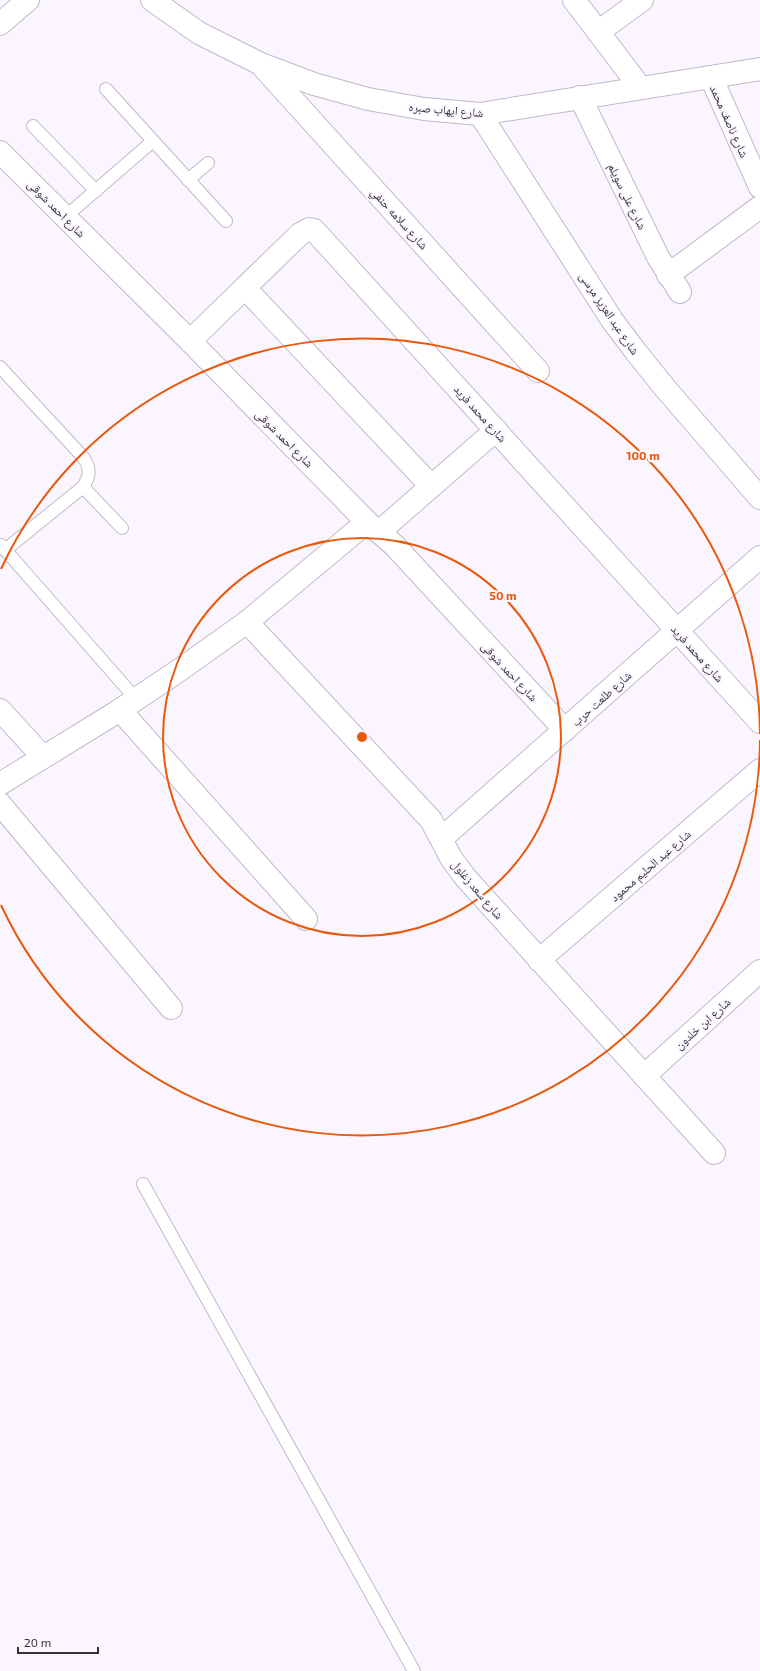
<svg xmlns="http://www.w3.org/2000/svg" width="760" height="1671" font-family="'Exo 2','Noto Naskh Arabic',sans-serif">
  <style>
    .lines { fill: none; stroke-linecap: round; stroke-linejoin: round }
    .service-casing { stroke: #c1b9c8; stroke-width: 14 }
    .minor-casing { stroke: #c1b9c8; stroke-width: 24 }
    .tertiary-casing { stroke: #c1b9c8; stroke-width: 24 }
    .service { stroke: #fff; stroke-width: 12 }
    .minor { stroke: #fff; stroke-width: 22 }
    .tertiary { stroke: #fff; stroke-width: 22 }
    .ring { fill: none; stroke: #e8590c; stroke-width: 2 }
    .labels { text-anchor: middle; dominant-baseline: central; stroke-width: 4; stroke-linejoin: round; paint-order: stroke }
    .street-label { font-size: 12px; fill: #343137; stroke: #faf5ff }
    .centre { fill: #e8590c; stroke: #faf5ff; stroke-width: 2 }
    .ring-label { font-size: 12px; text-anchor: middle; font-weight: bold; fill: #e8590c; stroke: #faf5ff; stroke-width: 4; stroke-linejoin: round; paint-order: stroke }
  </style>
  <rect width="100%" height="100%" fill="#faf5ff"/>
  <g class="lines">
    <defs>
      <g id="service">
        <path d="M106 89 226 221"/>
        <path d="M33 126 96 191"/>
        <path d="M188 180 208 163"/>
        <path d="M65 217 153 141"/>
        <path d="M0 367 83 457C91 468 90 476 83 487L5 550"/>
        <path d="M83 487 122 528"/>
        <path d="M1 545 136 699"/>
        <path d="M143 1184 414 1671"/>
      </g>
      <g id="minor">
        <path d="M152 0 199 33 261 64 314 84 368 99 424 109 480 114 760 69"/>
        <path d="M574 0 640 87"/>
        <path d="M598 32 642 0"/>
        <path d="M264 68 538 371"/>
        <path d="M711 77 760 187"/>
        <path d="M580 97 658 257 680 292"/>
        <path d="M480 114 612 320 636 352 665 388 760 498"/>
        <path d="M0 152 190 341 367 522 394 545 565 730"/>
        <path d="M668 275 760 207"/>
        <path d="M245 288 431 486"/>
        <path d="M190 341 300 234 309 229 314 230 760 722"/>
        <path d="M379 532 496 430"/>
        <path d="M247 622 431 820 451 858 465 877 714 1153"/>
        <path d="M0 710 43 757"/>
        <path d="M120 710 306 919"/>
        <path d="M0 784 120 710 181 669 247 622 367 522"/>
        <path d="M0 804 171 1008"/>
        <path d="M442 838 760 557"/>
        <path d="M539 960 760 770"/>
        <path d="M644 1076 760 971"/>
      </g>
      <path id="tertiary" d="M0 24 28 0"/>
    </defs>
    <use href="#service" class="service-casing"/>
    <use href="#minor" class="minor-casing"/>
    <use href="#tertiary" class="tertiary-casing"/>
    <use href="#service" class="service"/>
    <use href="#minor" class="minor"/>
    <use href="#tertiary" class="tertiary"/>
  </g>
  <g class="ring">
    <circle cx="362" cy="737" r="199"/>
    <path d="M760 740A398 398 0 0 1 1 905M1 569A398 398 0 0 1 760 734"/>
  </g>
  <g class="labels">
    <g class="street-label">
      <text transform="translate(446 109) rotate(5)">شارع ايهاب صبره</text>
      <text transform="translate(730 121) rotate(66)">شارع ناصف محمد</text>
      <text transform="translate(628 196) rotate(64)">شارع على سويلم</text>
      <text transform="translate(57 208) rotate(45)">شارع احمد شوقى</text>
      <text transform="translate(400 218) rotate(48)">شارع سلامه حنفي</text>
      <text transform="translate(610 313) rotate(56)">شارع عبد العزيز مرسى</text>
      <text transform="translate(481 413) rotate(48)">شارع محمد فريد</text>
      <text transform="translate(285 438) rotate(45)">شارع احمد شوقى</text>
      <text transform="translate(698 653) rotate(48)">شارع محمد فريد</text>
      <text transform="translate(510 671) rotate(47)">شارع احمد شوقى</text>
      <text transform="translate(601 698) rotate(-42)">شارع طلعت حرب</text>
      <text transform="translate(650 865) rotate(-41)">شارع عبد الحليم محمود</text>
      <text transform="translate(478 889) rotate(50)">شارع سعد زغلول</text>
      <text transform="translate(702 1023) rotate(-42)">شارع ابن خلدون</text>
    </g>
  </g>
  <circle cx="362" cy="737" r="6" class="centre"/>
  <g class="ring-label">
    <text x="643" y="460">100 m</text>
    <text x="503" y="600">50 m</text>
  </g>
  <path d="M18 1647v6h80v-6" fill="none" stroke="#343137" stroke-width="2"/>
  <text x="24" y="1647" font-size="12" fill="#343137" stroke="#faf5ff" stroke-width="3" paint-order="stroke">20 m</text>
</svg>
